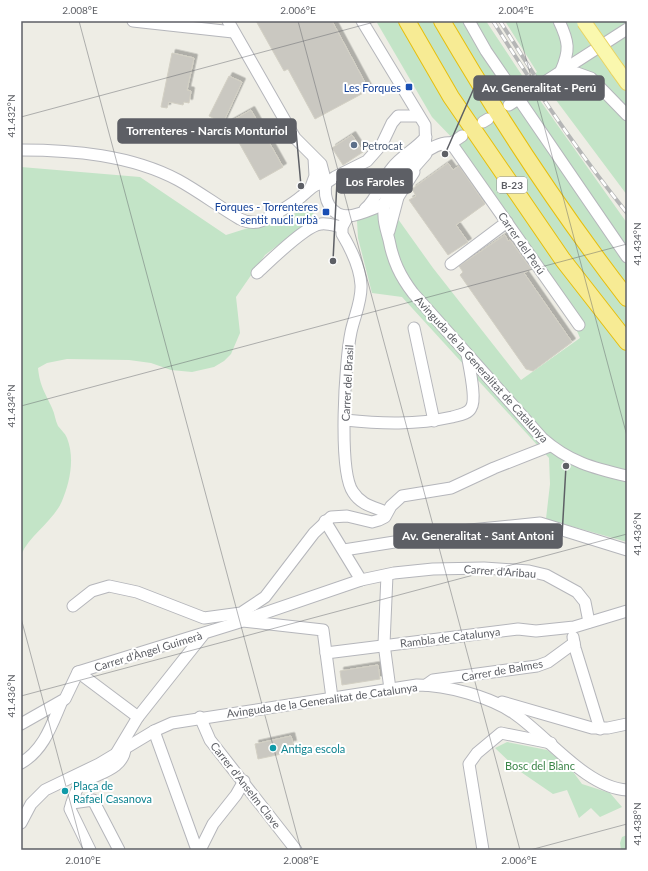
<svg xmlns="http://www.w3.org/2000/svg" width="648" height="871" font-family="Lato,sans-serif">
  <style>
    .green { fill: #c3e4c7 }
    .building { fill: #cac8c1; stroke: #d3d0c4; filter: url(#shadow) }
    .lines { fill: none; stroke-linecap: round; stroke-linejoin: round }
    .minor-casing { stroke: #b5b6bb; stroke-width: 13 }
    .major-casing { stroke: #e9d563; stroke-width: 16 }
    .highway-casing { stroke: #e6bf0d; stroke-width: 18 }
    .minor { stroke: #fff; stroke-width: 11 }
    .major { stroke: #faf8ae; stroke-width: 14 }
    .highway { stroke: #f7eb94; stroke-width: 16 }
    .rail-casing { stroke: #b5b6b6; stroke-width: 4 }
    .rail { stroke: #fff; stroke-width: 2.5; stroke-dasharray: 8; stroke-linecap: butt }
    .major-bridge-casing { stroke: #e9d563; stroke-width: 16; stroke-linecap: butt }
    .major-bridge { stroke: #faf8ae; stroke-width: 14 }
    .ticks { fill: none; stroke: #5d5f65; stroke-width: 1; stroke-opacity: 0.45 }
    .transit-dot { fill: #1a4fb4; stroke: #fff; stroke-width: 1.5 }
    .service-dot { fill: #5c6f8a; stroke: #fff; stroke-width: 1.5 }
    .culture-dot { fill: #0f9aa8; stroke: #fff; stroke-width: 1.5 }
    .labels { text-anchor: middle; dominant-baseline: central; stroke-width: 4; stroke-linejoin: round; paint-order: stroke }
    .shield { fill: #fff; stroke: #8e8f93; stroke-width: 1 }
    .shield-label { font-size: 10px; font-weight: bold; fill: #5d5f65 }
    .transit-label { font-size: 11px; fill: #164399; stroke: #fff; text-anchor: end }
    .service-label { font-size: 11px; fill: #4e5e75; stroke: #fff; text-anchor: start }
    .street-label { font-size: 11px; fill: #5d5f65; stroke: #fff }
    .culture-label { font-size: 11px; fill: #0d838f; stroke: #fff; text-anchor: start }
    .park-label { font-size: 11px; fill: #3b8548; stroke: #fff }
    .leader { fill: none; stroke: #5d5f65; stroke-width: 1.5 }
    .callout-dot { fill: #5d5f65; stroke: #fff; stroke-width: 1.5 }
    .callout { fill: #5d5f65; stroke: #5d5f65; stroke-width: 1.5 }
    .callout-label { font-size: 12px; text-anchor: middle; font-weight: bold; fill: #fff }
    .neatline { fill: none; stroke: #5d5f65; stroke-width: 1.5 }
    .ticks-label { font-size: 10px; text-anchor: middle; fill: #5d5f65 }
  </style>
  <defs>
    <filter id="shadow"><feDropShadow dx="3.5" dy="-3.5" stdDeviation="0" flood-color="#0004"/></filter>
  </defs>
  <rect width="100%" height="100%" fill="#eeede5"/>
  <g class="green">
    <path d="M376 21H486L525 80 537 72 505 21H627V195L550 92 539 99 627 223V542L546 519 550 484 549 458 402 297 372 293 358 238 357 221 383 198 433 268 521 380 580 338 577 331 584 326 460 146 432 117Z"/>
    <path d="M21 167 140 177 226 235 309 209 316 216 265 255 236 297 240 333 231 354 224 361 214 367 192 372 171 370 151 363 129 360 67 359 47 363 38 368C40 387 45 392 52 408 55 414 55 420 58 426 61 430 65 433 67 438 75 458 70 482 62 501 53 522 30 534 21 555Z"/>
    <path d="M507 742 547 750 571 769 582 784 610 793 622 807 600 817 591 808 579 818 567 790 553 794 518 770 495 748Z"/>
    <path d="M627 835V850H621L620 843 622 837Z"/>
  </g>
  <g class="building">
    <path d="M256 21H332L369 90 315 119 288 69 284 71Z"/>
    <path d="M172 53 194 58 187 90 191 91 189 103 184 102 183 105 169 102 167 108 161 107Z"/>
    <path d="M229 76 242 82 223 123 209 116Z"/>
    <path d="M251 110 283 167 260 180 228 123Z"/>
    <path d="M352 135 363 152 343 165 332 148Z"/>
    <path d="M448 163 453 170 459 166 485 204 456 225 468 242 448 255 409 200 416 196 412 189Z"/>
    <path d="M505 235 508 241 510 240 531 269 524 273 572 342 533 371 526 369 460 275 463 272 459 266Z"/>
    <path d="M378 665 380 679 342 685 340 671Z"/>
    <path d="M291 736 293 744H289L291 752 258 759 255 744Z"/>
  </g>
  <g class="lines">
    <defs>
      <g id="minor">
        <path d="M133 21 233 32"/>
        <path d="M228 21 295 138 321 164 326 183"/>
        <path d="M362 21 425 125 426 154 411 171 409 177"/>
        <path d="M469 21 486 51 627 257"/>
        <path d="M559 21C569 42 570 50 561 71"/>
        <path d="M561 71 577 73 591 78 627 115"/>
        <path d="M509 105 627 29"/>
        <path d="M483 122 488 119"/>
        <path d="M451 143C440 141 427 151 418 157 400 171 382 191 384 216 384 224 387 232 389 240 393 261 400 276 413 293L542 438C569 462 593 468 627 476"/>
        <path d="M451 143 579 325"/>
        <path d="M446 147 462 136"/>
        <path d="M21 150C73 150 131 155 178 180 200 192 219 207 240 219 246 222 252 223 258 222 269 219 294 203 302 196 311 189 314 183 326 183"/>
        <path d="M311 187 315 176 314 158"/>
        <path d="M398 197C388 203 360 215 349 216 330 216 323 199 326 183L335 177 367 161 382 144 392 123 398 116H418"/>
        <path d="M365 209C378 198 381 181 392 168 401 156 416 149 426 137"/>
        <path d="M348 216 342 227V234C351 249 360 267 361 285 362 301 354 317 351 332 345 360 338 471 353 492 361 505 374 507 386 512"/>
        <path d="M389 231 398 197 414 172"/>
        <path d="M451 264 507 222"/>
        <path d="M257 273C269 262 306 225 321 224 327 223 336 226 342 227"/>
        <path d="M414 328 434 421"/>
        <path d="M345 420C382 424 416 425 452 417 459 415 468 414 471 408 477 400 469 366 467 354"/>
        <path d="M325 521 361 580"/>
        <path d="M344 550 470 530 540 523 627 550"/>
        <path d="M387 575 384 644 390 689"/>
        <path d="M73 606 92 591 109 586 137 592 204 618 241 613 265 597 314 533 331 517 347 516 372 522 379 520 385 517 391 506 402 496 451 488 494 468 550 446"/>
        <path d="M249 620 250 618 361 580 394 573 433 569 484 568 529 571 546 575 577 592 585 602 589 622"/>
        <path d="M573 637 575 648 600 729"/>
        <path d="M326 653 518 629 536 631 574 627 627 611"/>
        <path d="M78 672 138 717"/>
        <path d="M426 685 433 680 537 666 548 662 574 643"/>
        <path d="M502 702 592 728H608L627 724"/>
        <path d="M200 717 210 740 296 850"/>
        <path d="M21 724 65 699 78 672 243 621 323 630 332 698"/>
        <path d="M154 731 197 850"/>
        <path d="M117 752 138 717 203 635"/>
        <path d="M21 763C44 750 52 724 62 701"/>
        <path d="M72 803 93 800 119 850"/>
        <path d="M21 823 31 804 45 790 99 764 154 731 172 723 417 685C446 685 492 697 515 714 548 737 587 788 627 790"/>
        <path d="M90 850 70 809C72 802 76 788 81 784 96 773 124 770 125 748"/>
        <path d="M200 850 213 824 236 795 244 781"/>
        <path d="M483 850 469 764 477 753 501 733 551 743"/>
      </g>
      <path id="major" d="M617 69 627 83"/>
      <g id="highway">
        <path d="M407 21 451 97 563 260 627 342"/>
        <path d="M442 21C498 117 559 210 627 298"/>
      </g>
    </defs>
    <use href="#minor" class="minor-casing"/>
    <use href="#major" class="major-casing"/>
    <use href="#highway" class="highway-casing"/>
    <use href="#minor" class="minor"/>
    <use href="#major" class="major"/>
    <use href="#highway" class="highway"/>
    <defs>
      <g id="rail">
        <path d="M493 21C534 87 578 152 627 213"/>
        <path d="M500 21 547 95"/>
      </g>
    </defs>
    <use href="#rail" class="rail-casing"/>
    <use href="#rail" class="rail"/>
    <defs>
      <path id="major-bridge" d="M584 22 617 69"/>
    </defs>
    <use href="#major-bridge" class="major-bridge-casing"/>
    <use href="#major-bridge" class="major-bridge"/>
  </g>
  <path class="ticks" d="M79 21 301 850M298 21 520 850M516 21 627 436M21 117 378 21M21 406 627 244M21 618 83 850M21 696 627 534M530 850 627 824"/>
  <g class="transit-dot">
    <rect x="405" y="83" width="8" height="8" rx="2"/>
    <rect x="322" y="208" width="8" height="8" rx="2"/>
  </g>
  <circle class="service-dot" cx="354" cy="145" r="4"/>
  <g class="culture-dot">
    <circle cx="273" cy="748" r="4"/>
    <circle cx="65" cy="791" r="4"/>
  </g>
  <g class="labels">
    <rect class="shield" x="497" y="177" width="30" height="16" rx="3"/>
    <g class="shield-label">
      <text x="512" y="185">B-23</text>
    </g>
    <g class="transit-label">
      <text x="401" y="87">Les Forques</text>
      <text x="318" y="206">Forques - Torrenteres<tspan x="318" dy="13">sentit nucli urbà</tspan></text>
    </g>
    <g class="service-label">
      <text x="362" y="145">Petrocat</text>
    </g>
    <g class="street-label">
      <text transform="translate(522 243) rotate(55)">Carrer del Perú</text>
      <text transform="translate(482 369) rotate(48)">Avinguda de la Generalitat de Catalunya</text>
      <text transform="translate(347 383) rotate(-87)">Carrer del Brasil</text>
      <text transform="translate(500 571) rotate(4)">Carrer d'Aribau</text>
      <text transform="translate(450 637) rotate(-7)">Rambla de Catalunya</text>
      <text transform="translate(148 651) rotate(-17)">Carrer d'Àngel Guimerà</text>
      <text transform="translate(502 670) rotate(-10)">Carrer de Balmes</text>
      <text transform="translate(322 700) rotate(-8)">Avinguda de la Generalitat de Catalunya</text>
      <text transform="translate(246 785) rotate(52)">Carrer d'Anselm Clave</text>
    </g>
    <g class="culture-label">
      <text x="281" y="748">Antiga escola</text>
      <text x="73" y="785">Plaça de<tspan x="73" dy="13">Rafael Casanova</tspan></text>
    </g>
    <g class="park-label">
      <text x="540" y="765">Bosc del Blanc</text>
    </g>
  </g>
  <path class="leader" d="M445 154L474 88M301 186L296 131M333 261L337 181M566 466L562 536"/>
  <g class="callout-dot">
    <circle cx="445" cy="154" r="4"/>
    <circle cx="301" cy="186" r="4"/>
    <circle cx="333" cy="261" r="4"/>
    <circle cx="566" cy="466" r="4"/>
  </g>
  <g class="callout">
    <rect x="474" y="76" width="130" height="24" rx="4"/>
    <rect x="118" y="119" width="178" height="24" rx="4"/>
    <rect x="337" y="169" width="75" height="24" rx="4"/>
    <rect x="394" y="524" width="168" height="24" rx="4"/>
  </g>
  <g class="callout-label">
    <text x="539" y="92">Av. Generalitat - Perú</text>
    <text x="207" y="135">Torrenteres - Narcís Monturiol</text>
    <text x="375" y="186">Los Faroles</text>
    <text x="478" y="540">Av. Generalitat - Sant Antoni</text>
  </g>
  <rect width="648" height="871" fill="none" stroke="#ffffff" stroke-width="44"/>
  <rect x="22" y="22" width="604" height="827" class="neatline"/>
  <g class="ticks-label">
    <text x="80" y="14">2.008°E</text>
    <text x="298" y="14">2.006°E</text>
    <text x="516" y="14">2.004°E</text>
    <text transform="translate(11 116) rotate(-90)" y="4">41.432°N</text>
    <text transform="translate(637 244) rotate(-90)" y="4">41.434°N</text>
    <text transform="translate(11 406) rotate(-90)" y="4">41.434°N</text>
    <text transform="translate(637 534) rotate(-90)" y="4">41.436°N</text>
    <text transform="translate(11 696) rotate(-90)" y="4">41.436°N</text>
    <text transform="translate(637 824) rotate(-90)" y="4">41.438°N</text>
    <text x="83" y="864">2.010°E</text>
    <text x="301" y="864">2.008°E</text>
    <text x="519" y="864">2.006°E</text>
  </g>
</svg>
